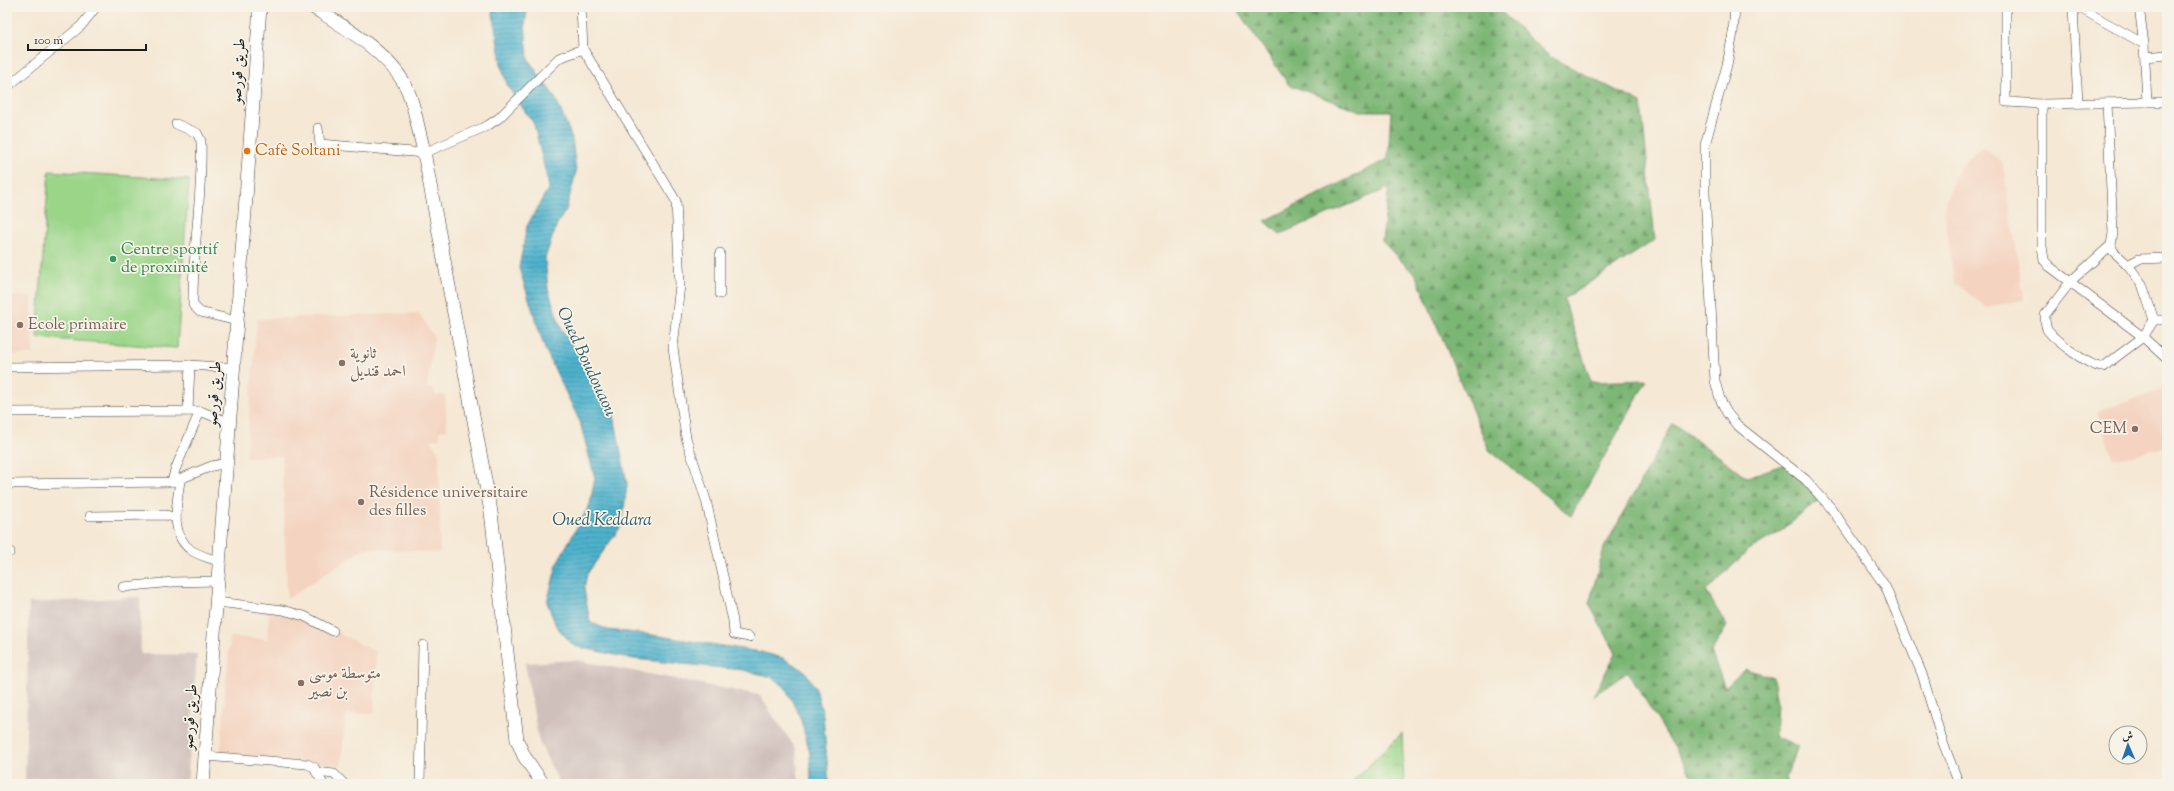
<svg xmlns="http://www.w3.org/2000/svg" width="2174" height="791" font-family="'Sorts Mill Goudy',Amiri,serif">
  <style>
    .built { fill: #f4d3c0 }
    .industrial { fill: #d0c0bc }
    .grass { fill: url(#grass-tufts); stroke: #5b7852 }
    .forest { fill: url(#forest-firs); stroke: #4c6948 }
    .pitch { fill: #9ad588; stroke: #5b7852 }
    .water { fill: url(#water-rules); stroke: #366875 }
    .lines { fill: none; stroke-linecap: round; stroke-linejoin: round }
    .street-casing { stroke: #3d3b38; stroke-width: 10 }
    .secondary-casing { stroke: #3d3b38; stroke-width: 14 }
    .street { stroke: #fff; stroke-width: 9 }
    .secondary { stroke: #fff; stroke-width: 13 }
    .food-dot { fill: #e8710a; stroke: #f7f3e8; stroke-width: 1.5 }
    .leisure-dot { fill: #2e9e5b; stroke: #f7f3e8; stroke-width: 1.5 }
    .education-dot { fill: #8d6e63; stroke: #f7f3e8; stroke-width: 1.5 }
    .labels { text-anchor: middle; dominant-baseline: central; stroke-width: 3.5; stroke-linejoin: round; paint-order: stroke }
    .street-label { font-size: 16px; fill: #1c1c1c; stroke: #f7f3e8 }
    .food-label { font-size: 16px; fill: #c56008; stroke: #f7f3e8; text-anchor: start }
    .leisure-label { font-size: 16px; fill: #27864d; stroke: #f7f3e8; text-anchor: start }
    .education-label { font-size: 16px; fill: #785e54; stroke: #f7f3e8; text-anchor: start }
    .water-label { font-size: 17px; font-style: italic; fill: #305863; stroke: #f7f3e8 }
  </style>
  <defs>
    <pattern id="grass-tufts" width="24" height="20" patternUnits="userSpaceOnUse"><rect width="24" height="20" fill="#9ad588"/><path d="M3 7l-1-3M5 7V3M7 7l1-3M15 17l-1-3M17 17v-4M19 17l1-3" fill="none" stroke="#84b675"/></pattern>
    <pattern id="forest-firs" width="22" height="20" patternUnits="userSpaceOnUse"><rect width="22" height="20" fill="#7bb674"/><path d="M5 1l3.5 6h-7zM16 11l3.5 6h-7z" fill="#64935e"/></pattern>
    <pattern id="water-rules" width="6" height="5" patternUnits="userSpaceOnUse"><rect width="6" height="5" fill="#4fb3ce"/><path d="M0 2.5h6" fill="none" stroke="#4191a6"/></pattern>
  </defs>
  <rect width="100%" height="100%" fill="#f7f3e8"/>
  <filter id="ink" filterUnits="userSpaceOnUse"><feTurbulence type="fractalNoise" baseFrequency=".025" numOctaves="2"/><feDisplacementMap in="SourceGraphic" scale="8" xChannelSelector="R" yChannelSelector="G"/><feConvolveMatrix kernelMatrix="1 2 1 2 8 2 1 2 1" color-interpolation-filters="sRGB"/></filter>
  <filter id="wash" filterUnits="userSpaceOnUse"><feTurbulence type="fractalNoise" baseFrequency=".012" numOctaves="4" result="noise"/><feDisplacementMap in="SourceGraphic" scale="16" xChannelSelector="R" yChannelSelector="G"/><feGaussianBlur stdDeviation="0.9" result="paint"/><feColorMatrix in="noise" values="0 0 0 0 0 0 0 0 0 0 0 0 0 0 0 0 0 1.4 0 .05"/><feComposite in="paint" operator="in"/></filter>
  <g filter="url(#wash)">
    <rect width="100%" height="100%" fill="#f5e8d4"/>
    <g class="built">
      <path d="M1982 146 2003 164 2024 300 1986 307 1954 282 1944 207 1959 168Z"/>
      <path d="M32 296 33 354 7 355V297Z"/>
      <path d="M419 313 434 337 427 388H434L436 396 445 395 447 430 439 431V439L431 440 439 453 440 553 365 548 287 599 282 456 246 457 257 319Z"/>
      <path d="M2167 388V446L2114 460 2097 412Z"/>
      <path d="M270 606 319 623 376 652 374 714H346L341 765 220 756 230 637 267 639Z"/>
    </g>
    <g class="industrial">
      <path d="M140 597 141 654 197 655 187 784H25L29 603Z"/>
      <path d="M575 660 759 695 796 749 799 784H560L539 742 525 663Z"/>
    </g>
    <path class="grass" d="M1402 733 1404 784H1353V781Z"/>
    <g class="forest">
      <path d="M1235 7H1496L1550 57 1641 103 1655 240 1564 299 1591 382 1647 380 1571 516 1489 450 1416 276 1382 241 1389 188 1280 234 1265 221 1388 159 1391 111H1360L1289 85Z"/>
      <path d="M1673 423 1747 477 1785 464 1819 500 1781 531 1749 550 1706 591 1727 626 1711 652 1725 688 1745 669 1773 677 1777 704 1775 738 1798 746 1786 777 1788 784H1697L1628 672 1593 696 1616 653 1589 604 1604 548Z"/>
    </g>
    <path class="pitch" d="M49 171 189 180 177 348 37 338Z"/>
    <path class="water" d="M492 7H528L525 23 528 59 556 99 572 138 576 172 566 210 557 224 545 258 548 289 561 328 612 405 627 484 622 525 587 574 584 589 590 622 608 630 646 634 761 652 783 658 805 671 816 689 823 715 829 784H811L810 753 800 717 785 687 772 677 743 670 634 659 574 646 556 626 547 602 558 561 590 504 595 478 580 422 545 349 519 268 527 226 549 187 534 124 508 87 501 64Z"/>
  </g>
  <g filter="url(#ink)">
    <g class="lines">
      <defs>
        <g id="street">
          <path d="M581 7 583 49 676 201 680 285 673 348 686 438 706 500 733 621 734 634 749 637"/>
          <path d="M1735 7 1733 33 1727 65 1705 145V194L1715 381 1720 399 1727 413 1737 425 1806 480 1831 508 1885 586 1922 674 1942 740 1959 784"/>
          <path d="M2006 7V102L2042 104"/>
          <path d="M2073 7 2078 103"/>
          <path d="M2078 7 2144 44 2147 102H2167"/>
          <path d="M2139 7 2144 44"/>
          <path d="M2145 57 2167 55"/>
          <path d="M7 87 81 26 96 7"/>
          <path d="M2147 102 2042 104V246L2044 260 2049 266 2143 337 2167 359"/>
          <path d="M2107 103 2113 233 2111 245 2113 251 2128 265 2142 284 2154 320"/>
          <path d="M176 124 197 133 201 141C203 196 192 250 193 305L200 312 237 321"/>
          <path d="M318 128 320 144 424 153 487 126 499 118 559 58 583 49"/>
          <path d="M2111 245 2071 281 2045 315C2045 320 2045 327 2048 331 2056 341 2091 368 2103 367L2143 337 2154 320H2167"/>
          <path d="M2128 265 2139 259 2167 258"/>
          <path d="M720 294V253"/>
          <path d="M7 367 190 365 233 368"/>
          <path d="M188 411 190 365"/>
          <path d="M7 412 200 411 230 423"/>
          <path d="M180 481C177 504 169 534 191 550 199 556 211 558 220 562"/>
          <path d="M172 482 175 470 200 411"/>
          <path d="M7 484 172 482 212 466 227 463"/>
          <path d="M90 516 166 515 176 518"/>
          <path d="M7 552H10"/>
          <path d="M123 587 173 582 219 581"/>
          <path d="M217 602 283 610 304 616 333 631"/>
          <path d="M205 756 307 764 314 767 323 784"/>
          <path d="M316 772 334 774 344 784"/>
          <path d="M420 784 423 645"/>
        </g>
        <g id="secondary">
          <path d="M313 7C344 27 393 55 408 91 415 108 418 129 423 147L491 512 517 740 524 756 543 784"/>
          <path d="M203 784 260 7"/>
        </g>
      </defs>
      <use href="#street" class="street-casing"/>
      <use href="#secondary" class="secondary-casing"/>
      <use href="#street" class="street"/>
      <use href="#secondary" class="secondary"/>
    </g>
  </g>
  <circle class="food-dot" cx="247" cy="151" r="4"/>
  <circle class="leisure-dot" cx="113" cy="259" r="4"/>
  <g class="education-dot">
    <circle cx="20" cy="325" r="4"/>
    <circle cx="342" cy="363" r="4"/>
    <circle cx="2135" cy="429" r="4"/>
    <circle cx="361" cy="502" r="4"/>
    <circle cx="301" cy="683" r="4"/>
  </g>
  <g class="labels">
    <g class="street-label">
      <text transform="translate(239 71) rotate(-86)">طريق قورصو</text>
      <text transform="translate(215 394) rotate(-86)">طريق قورصو</text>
      <text transform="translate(191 717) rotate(-86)">طريق قورصو</text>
    </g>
    <g class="food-label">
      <text x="255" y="151">Cafè Soltani</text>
    </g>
    <g class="leisure-label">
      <text x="121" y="250">Centre sportif<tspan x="121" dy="18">de proximité</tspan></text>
    </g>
    <g class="education-label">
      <text x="28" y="325">Ecole primaire</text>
      <text x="350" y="354">ثانوية<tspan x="350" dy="18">احمد قنديل</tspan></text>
      <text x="2127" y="429" text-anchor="end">CEM</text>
      <text x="369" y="493">Résidence universitaire<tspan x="369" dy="18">des filles</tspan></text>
      <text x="309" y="674">متوسطة موسى<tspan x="309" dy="18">بن نصير</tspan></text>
    </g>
    <g class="water-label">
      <text transform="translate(586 362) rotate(65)">Oued Boudouaou</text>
      <text x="602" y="521">Oued Keddara</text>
    </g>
  </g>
  <rect width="2174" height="791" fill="none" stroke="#f7f3e8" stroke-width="24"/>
  <g transform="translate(2128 745) rotate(358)"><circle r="19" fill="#f7f3e8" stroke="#9f9d96"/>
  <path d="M0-3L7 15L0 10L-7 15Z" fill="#1f6fb2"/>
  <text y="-6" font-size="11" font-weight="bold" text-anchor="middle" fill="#1c1c1c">ش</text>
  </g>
  <path d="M28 44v6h118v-6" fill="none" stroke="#1c1c1c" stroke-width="2"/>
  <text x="34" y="44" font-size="12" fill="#1c1c1c" stroke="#f7f3e8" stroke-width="3" paint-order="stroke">100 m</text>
</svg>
